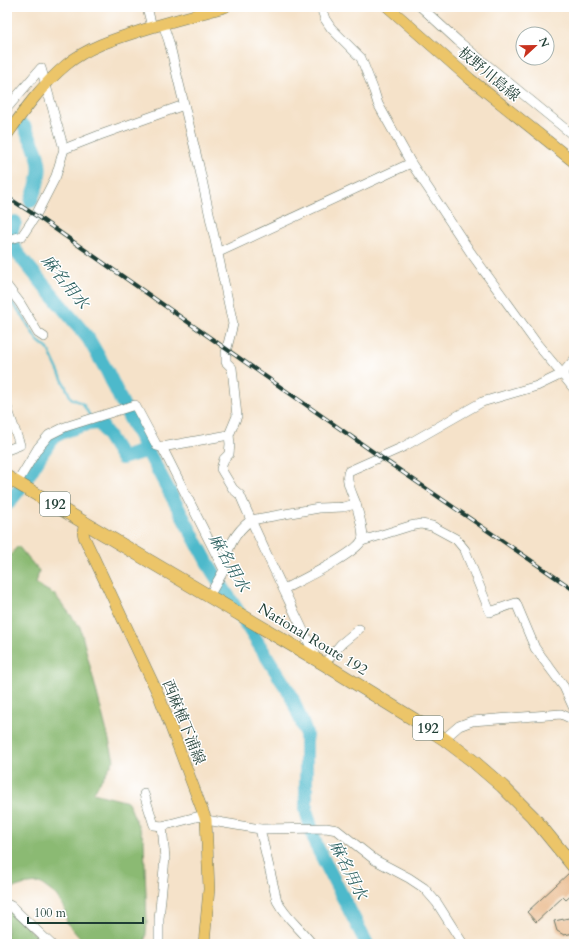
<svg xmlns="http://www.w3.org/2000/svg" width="581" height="951" font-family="Cardo,'Noto Serif JP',serif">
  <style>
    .forest { fill: #8bba73; stroke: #557c54 }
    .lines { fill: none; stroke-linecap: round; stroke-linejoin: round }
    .stream { stroke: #4eb9cb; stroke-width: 2.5 }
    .river { stroke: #4eb9cb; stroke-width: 14 }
    .building { fill: #e9b98b }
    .minor-casing { stroke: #6a7768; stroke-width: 10 }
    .major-casing { stroke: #6a7768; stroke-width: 12 }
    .highway-casing { stroke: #6a7768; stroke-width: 14 }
    .minor { stroke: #fff; stroke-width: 9 }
    .major { stroke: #ecc569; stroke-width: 11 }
    .highway { stroke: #ecc569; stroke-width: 13 }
    .rail-casing { stroke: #1f3d34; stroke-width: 4 }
    .rail { stroke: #fff; stroke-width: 2.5; stroke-dasharray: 8; stroke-linecap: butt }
    .labels { text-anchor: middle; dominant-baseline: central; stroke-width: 3; stroke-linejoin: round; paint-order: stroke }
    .shield { fill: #fff; stroke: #627771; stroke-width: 1 }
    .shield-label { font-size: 14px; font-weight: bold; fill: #1f3d34 }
    .street-label { font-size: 15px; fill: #1f3d34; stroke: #fff }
    .water-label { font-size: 16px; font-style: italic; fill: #2d6261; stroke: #fff }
  </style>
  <rect width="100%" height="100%" fill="#fff"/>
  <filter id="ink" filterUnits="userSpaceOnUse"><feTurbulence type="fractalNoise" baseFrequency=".025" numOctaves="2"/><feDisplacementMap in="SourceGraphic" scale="8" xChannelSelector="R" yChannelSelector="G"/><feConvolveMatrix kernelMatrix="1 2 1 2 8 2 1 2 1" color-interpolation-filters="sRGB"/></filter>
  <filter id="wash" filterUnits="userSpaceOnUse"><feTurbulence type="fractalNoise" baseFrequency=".012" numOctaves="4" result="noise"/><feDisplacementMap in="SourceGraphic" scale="16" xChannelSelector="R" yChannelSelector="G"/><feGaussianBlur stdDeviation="0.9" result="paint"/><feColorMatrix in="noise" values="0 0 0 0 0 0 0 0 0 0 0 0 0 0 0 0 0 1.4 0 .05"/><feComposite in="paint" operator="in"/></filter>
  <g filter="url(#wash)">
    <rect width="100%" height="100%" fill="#f5e2c9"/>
    <g class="forest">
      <path d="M18 546 39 571 36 584 55 595 80 627 114 760 93 793 128 802 144 840 147 922 145 944H85L67 923 64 907 56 895 40 883C30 884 12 884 7 895V559Z"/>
      <path d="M7 910 10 912 45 944H7Z"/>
    </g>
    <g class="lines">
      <path class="stream" d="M7 297 22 315 37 340 48 349 71 398 83 404 94 423"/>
      <g class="river">
        <path d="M24 126C32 143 44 160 38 180 37 187 33 194 31 201"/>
        <path d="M15 222C9 237 9 241 18 254L88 338 107 371 127 413 211 569 291 695 306 733V810L316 845 367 944"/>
        <path d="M7 504C23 488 32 468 44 450 47 447 49 441 53 438 62 430 88 423 100 423L122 458 148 450"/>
      </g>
    </g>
    <g id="blocks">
      <g class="building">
        <path d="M569 873 574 880V893L566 900 563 897 536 922 527 912Z"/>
        <path d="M574 917V933L564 935 557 931 554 921Z"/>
      </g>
    </g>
  </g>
  <g filter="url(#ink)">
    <use href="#blocks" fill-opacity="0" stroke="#6a7768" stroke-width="1"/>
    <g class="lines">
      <defs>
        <g id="minor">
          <path d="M147 7 152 27"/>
          <path d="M421 7 458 41 574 136"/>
          <path d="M163 24 169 42 199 166 233 324 227 348"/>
          <path d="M7 108 41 68 64 149"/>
          <path d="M37 213 56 176 64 149 100 135 184 105"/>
          <path d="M7 240 22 236 34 218"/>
          <path d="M219 252 411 163"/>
          <path d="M7 286 20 303 38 333 44 337"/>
          <path d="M226 352V362L232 368 237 416 229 435 230 444 229 454 224 459 221 469 233 489 240 495C264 551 291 604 317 660"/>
          <path d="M574 360 562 374 574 389"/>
          <path d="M7 407 20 445 7 450"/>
          <path d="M162 447 229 435"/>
          <path d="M17 483 38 448 49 435 65 427 135 405 157 446 162 447 224 570 209 596"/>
          <path d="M362 541 410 526 421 524 432 526 456 539 465 550 490 612 516 603 535 648 564 687 574 709"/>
          <path d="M224 570C226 549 234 533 251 520L319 508 343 507 356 504C353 495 344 479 349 471L403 447 466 411 482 402 537 386 562 374 537 344 471 253 428 188 411 163 378 104 374 91 361 58 331 28 325 19 321 7"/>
          <path d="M284 589C299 581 356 554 362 540 365 533 358 512 356 504"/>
          <path d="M324 664 341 644 359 629"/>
          <path d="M444 739 459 726 472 721 561 714 574 720"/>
          <path d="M144 794 154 825 162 826 200 816 206 820 260 829 326 828 337 830 375 860 409 878 424 888 437 903 463 944"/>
          <path d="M260 829 277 901C286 918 301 929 312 944"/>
          <path d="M7 904 11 906 51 944"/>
          <path d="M159 944V919L165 858 162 826"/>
        </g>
        <g id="major">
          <path d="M388 7 470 79 574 162"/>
          <path d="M7 135C24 110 42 85 66 65 89 46 118 38 146 29 172 21 199 14 225 7"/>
          <path d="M85 522 83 532 84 537 159 696 206 820 209 889 204 944"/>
        </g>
        <path id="highway" d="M7 477 324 664 415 720 444 739 473 761 502 786 533 817 574 867"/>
      </defs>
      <use href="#minor" class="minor-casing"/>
      <use href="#major" class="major-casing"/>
      <use href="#highway" class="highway-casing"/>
      <use href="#minor" class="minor"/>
      <use href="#major" class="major"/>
      <use href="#highway" class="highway"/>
      <defs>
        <path id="rail" d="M7 197 38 217 379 456 574 590"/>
      </defs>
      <use href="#rail" class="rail-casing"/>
      <use href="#rail" class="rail"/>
    </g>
  </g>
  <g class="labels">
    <g class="shield">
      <rect x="40" y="492" width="30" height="24" rx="3"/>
      <rect x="413" y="716" width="30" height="24" rx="3"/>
    </g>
    <g class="shield-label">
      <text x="55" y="504">192</text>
      <text x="428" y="728">192</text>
    </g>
    <g class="street-label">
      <text transform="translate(489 74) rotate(40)">板野川島線</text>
      <text transform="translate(313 639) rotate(31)">National Route 192</text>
      <text transform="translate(184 722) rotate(68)">西麻植下浦線</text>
    </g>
    <g class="water-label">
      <text transform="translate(65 282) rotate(51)">麻名用水</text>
      <text transform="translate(229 563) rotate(60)">麻名用水</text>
      <text transform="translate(348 870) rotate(63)">麻名用水</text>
    </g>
  </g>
  <rect width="581" height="951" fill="none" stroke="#fff" stroke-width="24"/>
  <g transform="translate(535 46) rotate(68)"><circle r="19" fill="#ffffff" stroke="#a5b1ae"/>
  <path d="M0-3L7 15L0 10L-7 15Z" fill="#c8321e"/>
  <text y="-6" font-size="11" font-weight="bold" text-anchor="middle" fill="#1f3d34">N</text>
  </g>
  <path d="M28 917v6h115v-6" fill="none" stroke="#1f3d34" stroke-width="2"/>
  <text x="34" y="917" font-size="12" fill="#1f3d34" stroke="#ffffff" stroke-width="3" paint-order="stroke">100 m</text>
</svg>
